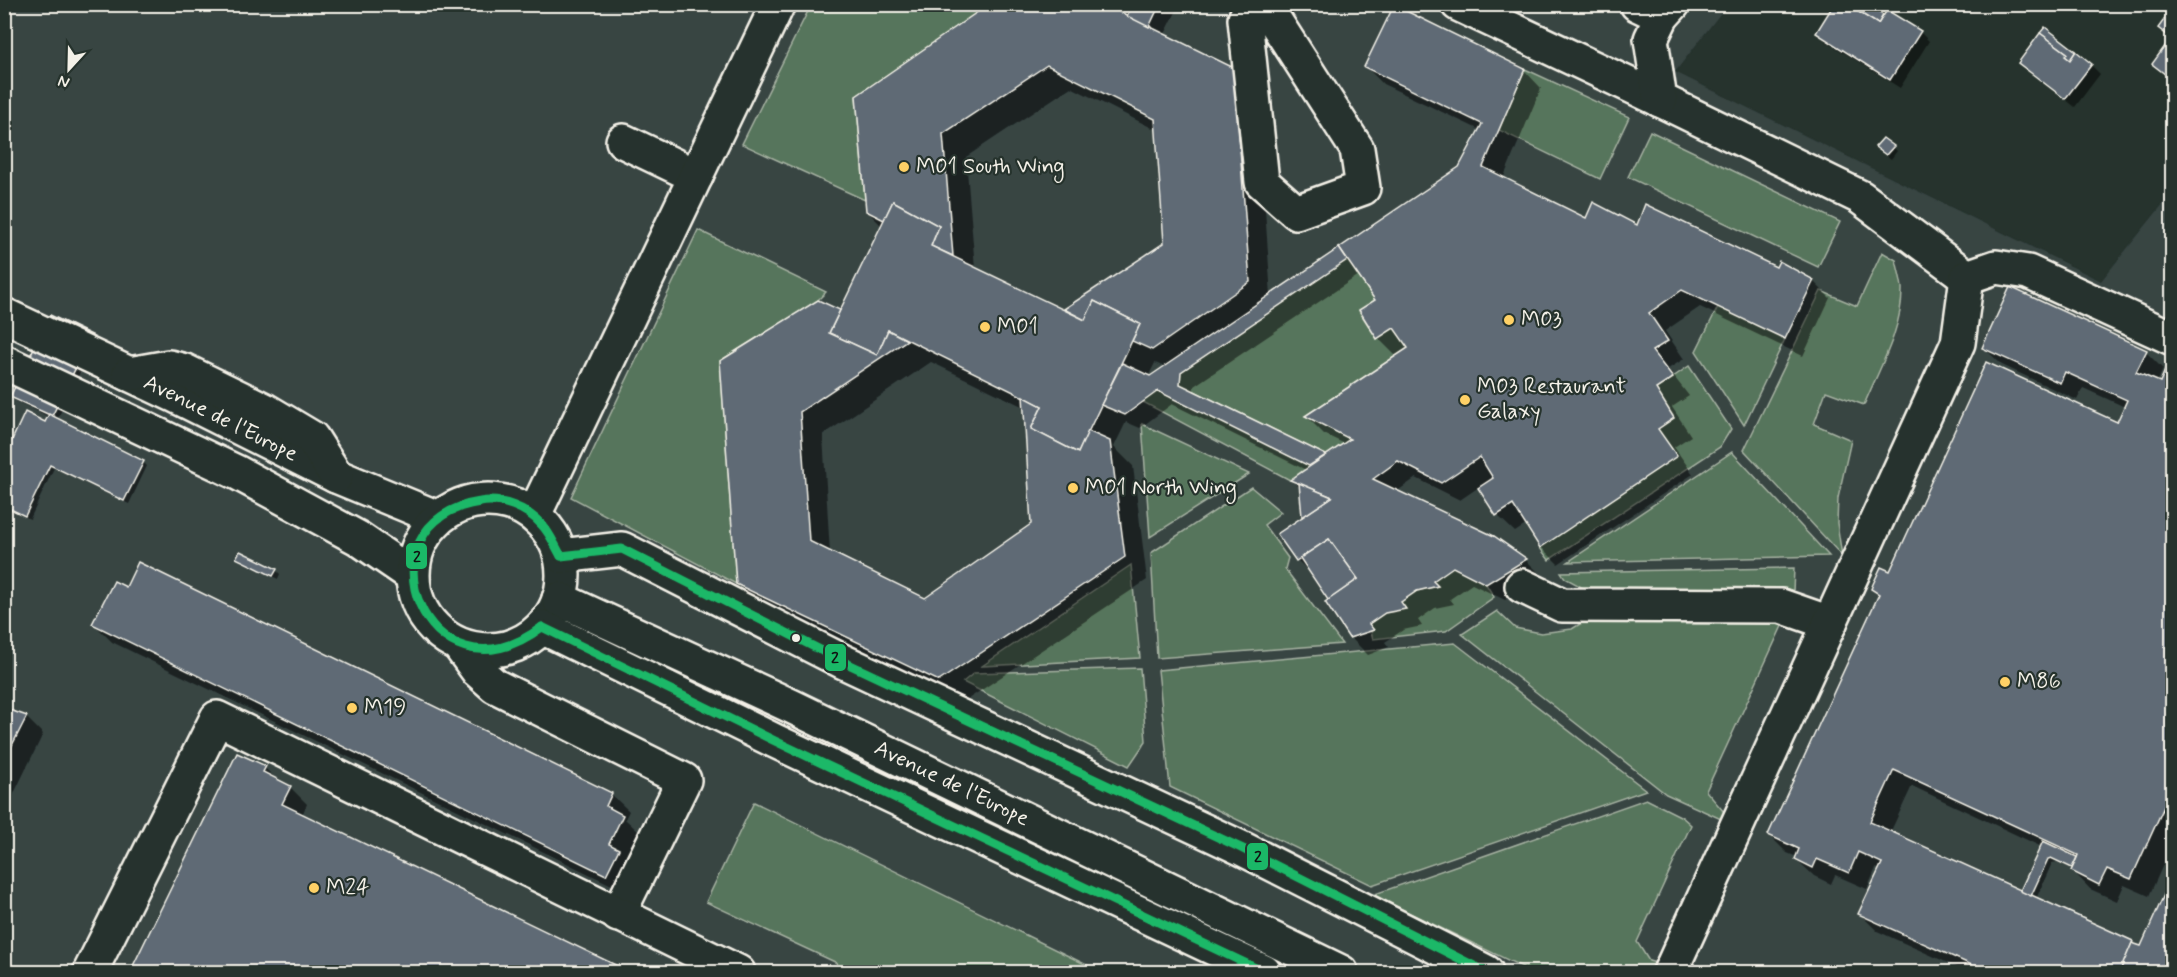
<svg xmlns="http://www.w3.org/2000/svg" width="2177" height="977" font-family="Mynerve,sans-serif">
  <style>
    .built { fill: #374443 }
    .green { fill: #57745b; stroke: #a6b2a2; stroke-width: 1.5 }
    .shadow { fill: #0007; fill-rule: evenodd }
    .building { fill: #5e6b75; stroke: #f4f1e8; stroke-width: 1.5 }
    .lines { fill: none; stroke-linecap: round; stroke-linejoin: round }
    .minor-casing { stroke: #f4f1e8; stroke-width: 38 }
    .minor { stroke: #26332d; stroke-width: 33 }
    .bus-1-casing { stroke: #26332d; stroke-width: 14 }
    .bus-1 { stroke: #1ab867; stroke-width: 9 }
    .poi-dot { fill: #ffd166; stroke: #26332d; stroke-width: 2 }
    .bus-dot { fill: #f4f1e8; stroke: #26332d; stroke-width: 2 }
    .labels { text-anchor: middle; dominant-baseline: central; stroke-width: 4.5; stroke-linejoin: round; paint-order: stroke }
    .poi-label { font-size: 22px; fill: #f4f1e8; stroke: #26332d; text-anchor: start }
    .street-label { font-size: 22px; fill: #f4f1e8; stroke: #26332d }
    .line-badge { stroke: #26332d; stroke-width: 2 }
    .pale-badge-label { font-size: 16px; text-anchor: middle; font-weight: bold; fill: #111 }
  </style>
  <rect width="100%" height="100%" fill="#26332d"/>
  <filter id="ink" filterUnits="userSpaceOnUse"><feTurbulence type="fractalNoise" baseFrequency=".0167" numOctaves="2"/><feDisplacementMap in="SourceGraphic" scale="12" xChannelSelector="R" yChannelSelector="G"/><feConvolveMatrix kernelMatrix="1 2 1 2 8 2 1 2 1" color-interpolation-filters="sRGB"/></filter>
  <g filter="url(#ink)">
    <path class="built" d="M5 5H1727L1675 72 2101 281 2172 193V972H5Z"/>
    <g class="green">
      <path d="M811 5H989L856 96 865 200 742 144Z"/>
      <path d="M1525 69 1629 117 1600 179 1499 130Z"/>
      <path d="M1650 131 1840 222 1818 267 1628 177Z"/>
      <path d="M698 230 826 292 818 300 720 361 736 584 571 497Z"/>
      <path d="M1882 252 1896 260C1898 269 1901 279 1902 288 1903 328 1879 369 1864 405L1826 391 1814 424 1851 440 1838 498 1837 523 1842 556 1744 450 1821 291 1857 306Z"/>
      <path d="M1347 260 1375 300 1359 311 1377 339 1394 328 1408 348 1305 416 1350 439 1326 455 1180 384 1181 372Z"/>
      <path d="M1718 307 1785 339 1744 425 1696 351Z"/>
      <path d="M1689 366 1731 429 1720 447 1549 560 1540 548 1658 429 1674 417 1656 389Z"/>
      <path d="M1158 391 1309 466 1290 480 1143 402Z"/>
      <path d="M1142 424 1249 474 1150 537Z"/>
      <path d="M1732 452 1829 556 1568 562Z"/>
      <path d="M1251 487 1281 512 1264 525 1288 558 1285 569 1342 644 1157 658 1151 553Z"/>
      <path d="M1131 565 1140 658 982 666Z"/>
      <path d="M1453 567 1486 584 1494 597 1446 631 1373 639 1369 624 1385 613 1405 609 1401 602 1417 591 1438 586 1433 581Z"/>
      <path d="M1794 568 1793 592 1596 595 1565 578 1561 572Z"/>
      <path d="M1497 611 1515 628 1541 633 1572 629 1596 614 1768 615 1782 626 1706 791 1724 812 1721 819 1666 794 1462 634Z"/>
      <path d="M1455 643 1646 790 1372 885 1170 787 1158 670Z"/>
      <path d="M1140 668 1146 741 1129 766 963 682 974 673Z"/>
      <path d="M1646 799 1682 817 1691 825 1637 942 1649 961 1656 963 1651 972H1533L1372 895Z"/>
      <path d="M754 802 1101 972H834L837 963 706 902Z"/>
    </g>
    <g class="shadow">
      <path d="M1134 4H1180L1164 36 1257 92 1271 296 1460 168 1480 130 1383 84 1365 66 1524 70 1541 88 1503 179 1587 220 1637 227 1813 281 1830 298 1803 356 1700 307 1665 331 1684 359 1668 369 1689 396 1672 407 1691 436 1674 447 1693 474 1558 564 1541 547 1527 524 1515 532 1497 515 1479 487 1460 500 1416 478 1396 492 1494 537 1526 560 1543 577 1505 600 1472 584 1450 599 1454 604 1435 608 1418 620 1422 626 1403 630 1385 642 1389 647 1368 655 1350 637 1330 600 1315 577 1297 560 1304 518 1301 489 1292 480 1306 470 1172 404 1140 428 1126 422 1114 447 1133 466 1147 580 962 703 761 607 737 583 818 301 840 312 882 226 867 211 858 96 1127 18ZM1071 87 1158 131 1165 243 1064 311 975 268 966 157ZM1359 275 1377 301 1361 311 1378 338 1397 357 1307 417 1324 434 1345 444 1325 457 1194 392V386ZM931 362 1026 408 1033 525 925 600 830 553 823 435ZM1155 363 1165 367 1147 379Z"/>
      <path d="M1863 4 1884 18 1920 32 1929 41 1900 88 1827 42 1818 33Z"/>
      <path d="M2172 12V80L2154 64 2172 39 2160 28Z"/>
      <path d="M2020 63 2091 65 2100 74 2075 107Z"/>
      <path d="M1893 147 1897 151 1891 159 1882 152Z"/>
      <path d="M91 337 95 341 57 420 143 462 147 466 129 504 54 468 30 519 4 507V443L11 446 46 424 49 417 16 401 12 397Z"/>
      <path d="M1984 348 2146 352 2163 369 2157 383 2160 384 2170 363 2172 364V845L2149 896 2124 885 2117 901 2090 889 2073 871V869L2057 862 2052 863 2036 899 2141 948 2172 880V972H1968L1877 931 1860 914 1880 870 1876 868 1867 889 1835 875 1831 884 1814 876 1796 859 1797 857 1787 853 1769 835 1880 596 1872 589 1890 573 2117 424 2125 407 2083 388 2077 400 2002 365ZM1912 786 2042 847 2021 892 1890 833Z"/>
      <path d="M238 558 276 570 280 574 278 579 242 562Z"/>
      <path d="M94 624 611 794 629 811 625 819 640 833 624 891 112 642Z"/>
      <path d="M4 709 26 717 43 734 4 814Z"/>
      <path d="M238 755 265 768 279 782 290 787 307 804 302 815 626 972H132Z"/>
    </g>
    <g class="building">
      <path d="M989 4H1104L1234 68 1250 282 1152 350 1132 341 1140 324 1094 301 1085 320 1064 309 1164 243 1155 119 1047 65 943 134 953 256 931 246 939 226 893 201 884 220 866 211 856 96Z"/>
      <path d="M1133 4H1160L1149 27 1127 16Z"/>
      <path d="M1834 4H1846L1878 24 1887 10 1921 31 1890 80 1816 33Z"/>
      <path d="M1846 4H1866L1883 15 1878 24Z"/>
      <path d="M1394 5 1525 69 1483 167 1586 218 1593 202 1637 225 1645 204 1776 267 1779 261 1814 280 1785 339 1682 290 1649 313 1668 341 1652 351 1673 378 1656 389 1674 418 1658 429 1677 456 1540 548 1513 505 1496 516 1478 488 1493 478 1480 457 1441 483 1398 461 1373 479 1494 536 1527 559 1486 584 1453 567 1433 581 1438 586 1417 591 1401 602 1406 609 1385 613 1369 624 1374 630 1349 638 1325 602 1358 579 1329 539 1296 561 1277 534 1332 497 1290 480 1350 439 1305 416 1408 348 1394 328 1377 339 1359 310 1375 300 1339 248 1459 167 1482 124 1364 67Z"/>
      <path d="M2172 9V75L2170 78 2152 64 2171 38 2158 28Z"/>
      <path d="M2045 27 2076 51 2070 60 2065 56 2067 53 2040 33Z"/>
      <path d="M2040 33 2067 53 2065 56 2070 60 2076 51 2092 64 2065 99 2018 63Z"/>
      <path d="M1883 138 1894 146 1886 155 1875 147Z"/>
      <path d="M893 201 939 226 931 246 1085 320 1094 301 1140 324 1078 453 1031 429 1042 406 888 330 877 355 829 333Z"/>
      <path d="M1339 248 1347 260 1181 372 1180 384 1326 455 1309 466 1158 391 1125 415 1101 405 1122 363 1150 376Z"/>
      <path d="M2010 287 2147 350 2136 372 2160 382 2169 361 2172 362V789L2131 879 2107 869 2099 885 2071 871 2078 855 1894 770 1870 822 2133 941 2120 972H2121H1987L1858 914 1882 863 1858 852 1849 873 1817 859 1813 868 1795 859 1799 849 1768 835 1879 594 1871 589 1873 584 1881 567 1890 571 1986 362 2117 422 2127 400 2065 372 2060 383 1982 348Z"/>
      <path d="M818 300 840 310 829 333 877 355 888 330 907 340 800 412 809 541 925 598 1031 524 1023 396 1042 406 1031 429 1078 453 1088 431 1110 441 1125 557 939 681 736 584 720 361Z"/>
      <path d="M50 315 92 335 52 416 10 397Z"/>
      <path d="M25 412 45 422 49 414 144 461 124 501 50 465 25 516 4 506V442L10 444Z"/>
      <path d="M1299 483 1332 497 1302 517Z"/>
      <path d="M1329 539 1358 579 1328 600 1300 558Z"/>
      <path d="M240 551 277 569 273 576 236 558Z"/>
      <path d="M138 562 612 793 606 806 623 815 609 844 619 849 606 875 92 624 114 581 126 587Z"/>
      <path d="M4 708 27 716 4 761Z"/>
      <path d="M237 753 266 766 263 772 291 786 282 804 630 972H130Z"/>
      <path d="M2043 841 2077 857 2072 868 2051 858 2048 859 2031 896 2020 891Z"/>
      <path d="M2172 877V972L2120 971 2132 943 2141 946Z"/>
    </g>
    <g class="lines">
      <defs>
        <g id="minor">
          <path d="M1252 4 1245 19 1262 182 1296 212 1363 188 1357 149 1264 4"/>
          <path d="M1458 4 1640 90 1860 197 1967 277"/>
          <path d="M1637 4 1662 16"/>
          <path d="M1660 100 1651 39 1662 16 1673 4"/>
          <path d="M623 141 696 176"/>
          <path id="s1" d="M4 315 174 395 336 476 438 518"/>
          <path d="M4 362 238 473 358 538 412 575"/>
          <path d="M129 374 169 367 185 371 265 410 312 438 336 476"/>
          <circle cx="488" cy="575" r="75"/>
          <path d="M534 515 778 4"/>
          <path d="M561 556 622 549 842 661 1241 848 1486 972"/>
          <path d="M1522 586 1562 605 1781 606 1830 623"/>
          <path id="s2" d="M559 599 791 706 1341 972"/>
          <path d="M542 627 775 741 1264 972"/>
          <path d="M459 645 478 671 495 686 684 780 618 915"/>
          <path d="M90 972 217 718 738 972"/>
          <path d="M1670 972 1958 343 1967 277 1996 267 2028 272 2172 338"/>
        </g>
      </defs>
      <use href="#minor" class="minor-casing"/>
      <use href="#minor" class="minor"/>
      <defs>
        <g id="bus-1">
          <path d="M561 556 622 549 842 661 1241 848 1486 972"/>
          <path d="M542 627 775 741 1264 972"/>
          <path d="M542 627C426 714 353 521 480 502 502 498 527 508 542 525 550 533 555 546 561 556"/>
        </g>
      </defs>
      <use href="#bus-1" class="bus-1-casing"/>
      <use href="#bus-1" class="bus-1"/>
    </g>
  </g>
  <g class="poi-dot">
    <circle cx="904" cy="167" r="6"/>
    <circle cx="1509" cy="320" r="6"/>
    <circle cx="985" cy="327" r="6"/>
    <circle cx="1465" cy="400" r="6"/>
    <circle cx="1073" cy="488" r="6"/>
    <circle cx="2005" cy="682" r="6"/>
    <circle cx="352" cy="708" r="6"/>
    <circle cx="314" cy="888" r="6"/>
  </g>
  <circle class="bus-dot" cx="796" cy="638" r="5"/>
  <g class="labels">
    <g class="poi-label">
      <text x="916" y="167">M01 South Wing</text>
      <text x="1521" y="320">M03</text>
      <text x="997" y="327">M01</text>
      <text x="1477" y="387">M03 Restaurant<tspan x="1477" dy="25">Galaxy</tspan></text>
      <text x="1085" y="488">M01 North Wing</text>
      <text x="2017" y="682">M86</text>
      <text x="364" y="708">M19</text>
      <text x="326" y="888">M24</text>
    </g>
    <g class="street-label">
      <text stroke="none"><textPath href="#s1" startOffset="240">Avenue de l'Europe</textPath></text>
      <text stroke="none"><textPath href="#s2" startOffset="434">Avenue de l'Europe</textPath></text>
    </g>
  </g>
  <g class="line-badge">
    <rect x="405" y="542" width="23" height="28" rx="6" fill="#1ab867"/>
    <rect x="824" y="643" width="23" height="29" rx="6" fill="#1ab867"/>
    <rect x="1246" y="842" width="23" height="29" rx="6" fill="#1ab867"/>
  </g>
  <g class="pale-badge-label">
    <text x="417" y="562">2</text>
    <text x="835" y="663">2</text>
    <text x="1258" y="862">2</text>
  </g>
  <rect width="2177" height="977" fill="none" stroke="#26332d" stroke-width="24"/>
  <rect x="12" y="12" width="2153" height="953" fill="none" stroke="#f4f1e8" stroke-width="2" filter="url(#ink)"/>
  <g transform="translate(69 69) rotate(202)" stroke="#26332d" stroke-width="4.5" paint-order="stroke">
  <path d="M0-4.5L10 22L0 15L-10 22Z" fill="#f4f1e8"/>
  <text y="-9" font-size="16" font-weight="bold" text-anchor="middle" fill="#f4f1e8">N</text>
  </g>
</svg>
